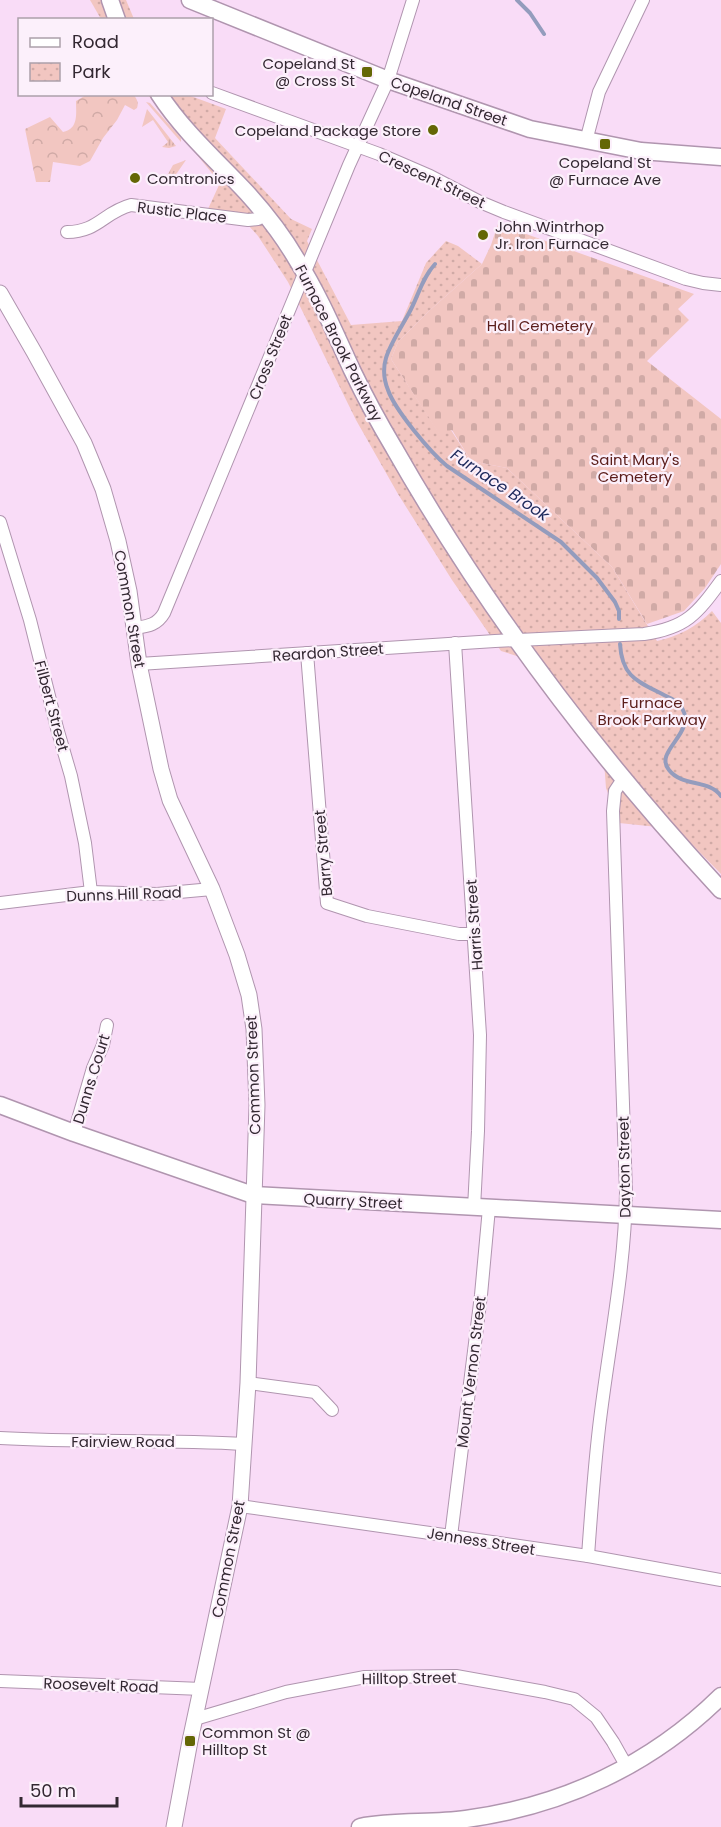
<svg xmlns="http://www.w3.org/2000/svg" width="721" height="1827" font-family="Poppins,sans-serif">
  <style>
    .grass { fill: url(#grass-tufts) }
    .forest { fill: url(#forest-crowns) }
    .cemetery { fill: url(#cemetery-stones) }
    .park { fill: url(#park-dots) }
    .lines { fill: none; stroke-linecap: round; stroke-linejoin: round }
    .stream { stroke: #949cbd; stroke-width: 4 }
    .minor-casing { stroke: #b095af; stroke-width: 14 }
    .tertiary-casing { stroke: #b095af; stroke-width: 17 }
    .secondary-casing { stroke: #b095af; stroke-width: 19 }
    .minor { stroke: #fff; stroke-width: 12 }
    .tertiary { stroke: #fff; stroke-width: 15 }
    .secondary { stroke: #fff; stroke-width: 16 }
    .poi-dot { fill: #646705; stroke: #fcf0fb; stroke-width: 2 }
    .labels { text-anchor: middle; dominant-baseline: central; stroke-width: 4.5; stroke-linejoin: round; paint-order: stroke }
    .poi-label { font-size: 15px; fill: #332832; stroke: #fcf0fb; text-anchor: start }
    .street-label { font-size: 15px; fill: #332832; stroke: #fcf0fb }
    .park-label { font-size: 15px; fill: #5b1d1a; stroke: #fcf0fb }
    .water-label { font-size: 16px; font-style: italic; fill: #1c285b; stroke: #fcf0fb }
  </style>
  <defs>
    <pattern id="grass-tufts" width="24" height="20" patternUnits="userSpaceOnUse" patternTransform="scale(1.5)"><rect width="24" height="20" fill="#f2c6c1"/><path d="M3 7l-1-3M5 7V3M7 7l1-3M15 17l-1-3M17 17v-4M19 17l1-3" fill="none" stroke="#d0aaa6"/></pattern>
    <pattern id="forest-crowns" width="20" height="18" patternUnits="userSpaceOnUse" patternTransform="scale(1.5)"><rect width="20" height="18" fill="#f2c6c1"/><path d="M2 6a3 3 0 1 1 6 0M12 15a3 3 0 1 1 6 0" fill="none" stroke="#d0aaa6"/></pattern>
    <pattern id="cemetery-stones" width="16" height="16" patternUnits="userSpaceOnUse" patternTransform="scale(1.5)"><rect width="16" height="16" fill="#f2c6c1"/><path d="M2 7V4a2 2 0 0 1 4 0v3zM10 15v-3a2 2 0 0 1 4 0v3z" fill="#d0aaa6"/></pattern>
    <pattern id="park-dots" width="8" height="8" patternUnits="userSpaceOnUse" patternTransform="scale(1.5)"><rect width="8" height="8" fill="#f2c6c1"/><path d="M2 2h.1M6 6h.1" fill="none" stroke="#d0aaa6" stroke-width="1.8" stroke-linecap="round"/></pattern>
  </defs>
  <rect width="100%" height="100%" fill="#f9dcf7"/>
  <g class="grass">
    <path d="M146 102 150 103 181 138V142Z"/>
    <path d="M147 109 176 146 169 148 162 147 168 142 153 120 142 127Z"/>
    <path d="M186 160 177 173 167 182 169 177 167 176 173 165Z"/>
  </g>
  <path class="forest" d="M86 95H134C137 100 139 102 137 108L134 110 125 105 117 120 103 138 90 161 80 166 53 162 50 182H36L25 129 50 117 63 132C79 129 76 113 76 101Z"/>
  <path class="cemetery" d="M498 224 694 294 678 309 689 320 647 361 721 419V564L705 588 684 611 647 624 612 567 507 468 471 461 452 430 441 437 391 359 398 342 429 311 482 264 491 245Z"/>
  <g class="park">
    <path d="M90 0H126L134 19H101Z"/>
    <path d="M148 95H188L226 109 215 138 291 219 312 229 307 241 351 325 402 321 426 263 446 241 458 246 482 264 429 311 398 342 391 359 441 436 451 430 471 461 507 468 612 567 657 641C679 636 696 627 712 611L721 623V874L677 829 619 823 606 788 604 761 523 658 501 651 452 580 398 494 356 420 288 282 258 236 237 213 208 209 220 183Z"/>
  </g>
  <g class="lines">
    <g class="stream">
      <path d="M517 0 530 13 544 34"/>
      <path d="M435 264C422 278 418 297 409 313 402 326 390 344 386 358 383 368 384 380 388 390 395 410 430 452 447 466L561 542 597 578 615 602 619 611V619"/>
      <path d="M620 644C622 677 637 681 664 695 671 698 679 702 682 708 697 733 653 751 669 770 682 787 709 779 721 796"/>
    </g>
    <defs>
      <g id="minor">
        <path d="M212 93 379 154 430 176 480 202 504 212 686 279 703 283 721 285"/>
        <path d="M586 141 599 92 643 0"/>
        <path d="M67 232C98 232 104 212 131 205L248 220 258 219 266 214"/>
        <path d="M0 522 30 620 57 728 71 776 85 843 91 892"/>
        <path d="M135 628C148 626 157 625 164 613L349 165 388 80 413 0"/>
        <path d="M455 643 480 1035 478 1131 474 1208"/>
        <path d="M307 653 327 903 367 916 459 934H474"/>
        <path d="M139 664 495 641 644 634C686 628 697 614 721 581"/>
        <path d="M0 903 91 892 157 894 212 889"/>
        <path d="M74 1133 93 1068 103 1045 107 1025"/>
        <path d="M248 1383 315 1392 332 1410"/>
        <path d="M0 1438C82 1443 163 1439 245 1444"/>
        <path d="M240 1506 451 1536 588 1556 721 1580"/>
        <path d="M451 1536 481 1295 489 1208"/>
        <path d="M588 1556C591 1514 594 1471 599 1428 608 1350 625 1271 626 1192L613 811 615 791 623 779"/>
        <path d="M0 1681 202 1689"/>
        <path d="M195 1719 286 1692 365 1677 456 1676 545 1692 574 1699 596 1717 613 1742 627 1767"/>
      </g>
      <path id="tertiary" d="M0 293 34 352 84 443 103 489 118 541 129 591 139 664 161 769 170 800 212 889 237 955 249 995 254 1029 257 1105 248 1383 240 1506 190 1741 174 1827"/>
      <g id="secondary">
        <path d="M110 0 117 20"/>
        <path d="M190 0 388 80 530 129 641 151 721 157"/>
        <path d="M159 94C183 131 217 161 247 193 266 214 283 236 297 260 319 295 335 333 352 370 365 397 379 423 394 448 485 608 596 755 721 890"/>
        <path d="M0 1105 74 1133 253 1195 721 1220"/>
        <path d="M360 1827C395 1820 431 1824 466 1819 563 1806 651 1765 721 1696"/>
      </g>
    </defs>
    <use href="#minor" class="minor-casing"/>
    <use href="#tertiary" class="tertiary-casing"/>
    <use href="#secondary" class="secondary-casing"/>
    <use href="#minor" class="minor"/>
    <use href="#tertiary" class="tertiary"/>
    <use href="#secondary" class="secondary"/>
  </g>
  <g class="poi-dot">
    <rect x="361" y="66" width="12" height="12" rx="3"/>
    <circle cx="433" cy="130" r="6"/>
    <rect x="599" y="138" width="12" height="12" rx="3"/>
    <circle cx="135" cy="178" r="6"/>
    <circle cx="483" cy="235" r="6"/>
    <rect x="184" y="1735" width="12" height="12" rx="3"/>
  </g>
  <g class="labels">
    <g class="poi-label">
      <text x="355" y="63" text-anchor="end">Copeland St<tspan x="355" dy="17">@ Cross St</tspan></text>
      <text x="421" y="130" text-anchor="end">Copeland Package Store</text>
      <text x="605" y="162" text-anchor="middle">Copeland St<tspan x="605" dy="17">@ Furnace Ave</tspan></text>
      <text x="147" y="178">Comtronics</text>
      <text x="495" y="226">John Wintrhop<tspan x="495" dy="17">Jr. Iron Furnace</tspan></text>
      <text x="202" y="1732">Common St @<tspan x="202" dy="17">Hilltop St</tspan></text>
    </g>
    <g class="street-label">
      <text transform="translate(449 101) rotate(19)">Copeland Street</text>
      <text transform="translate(432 179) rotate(25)">Crescent Street</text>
      <text transform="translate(182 212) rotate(7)">Rustic Place</text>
      <text transform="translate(339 343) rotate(63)">Furnace Brook Parkway</text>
      <text transform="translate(270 357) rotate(-68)">Cross Street</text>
      <text transform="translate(130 609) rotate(80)">Common Street</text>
      <text transform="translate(328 652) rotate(-4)">Reardon Street</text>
      <text transform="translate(52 706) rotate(75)">Filbert Street</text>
      <text transform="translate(323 853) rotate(-95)">Barry Street</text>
      <text transform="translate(124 894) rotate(-2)">Dunns Hill Road</text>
      <text transform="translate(474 925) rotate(-94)">Harris Street</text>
      <text transform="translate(253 1075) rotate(-92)">Common Street</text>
      <text transform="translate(91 1079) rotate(-73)">Dunns Court</text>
      <text transform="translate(624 1167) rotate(-91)">Dayton Street</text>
      <text transform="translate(353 1201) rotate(3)">Quarry Street</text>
      <text transform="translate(471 1372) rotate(-83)">Mount Vernon Street</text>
      <text x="123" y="1441">Fairview Road</text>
      <text transform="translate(481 1541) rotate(9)">Jenness Street</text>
      <text transform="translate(228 1559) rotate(-79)">Common Street</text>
      <text transform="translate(409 1678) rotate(-1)">Hilltop Street</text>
      <text transform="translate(101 1685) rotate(2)">Roosevelt Road</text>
    </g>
    <g class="park-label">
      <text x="540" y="325">Hall Cemetery</text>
      <text x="635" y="459">Saint Mary's<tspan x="635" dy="17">Cemetery</tspan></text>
      <text x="652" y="702">Furnace<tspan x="652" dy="17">Brook Parkway</tspan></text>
    </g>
    <g class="water-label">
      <text transform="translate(500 485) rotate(34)">Furnace Brook</text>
    </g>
  </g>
  <rect x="18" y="18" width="195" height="78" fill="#fcf0fb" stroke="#aca0ab" stroke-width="1.5"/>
  <rect x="30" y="38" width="30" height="9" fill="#ffffff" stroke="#aca0ab" stroke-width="1.5"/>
  <text x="72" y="48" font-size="18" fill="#332832">Road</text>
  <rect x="30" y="63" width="30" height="18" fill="url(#park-dots)" stroke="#aca0ab" stroke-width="1.5"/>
  <text x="72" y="78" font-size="18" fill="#332832">Park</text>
  <path d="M21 1797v9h96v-9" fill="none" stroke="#332832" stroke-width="3"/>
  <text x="30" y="1797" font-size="18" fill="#332832" stroke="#fcf0fb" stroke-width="4.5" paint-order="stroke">50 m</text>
</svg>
